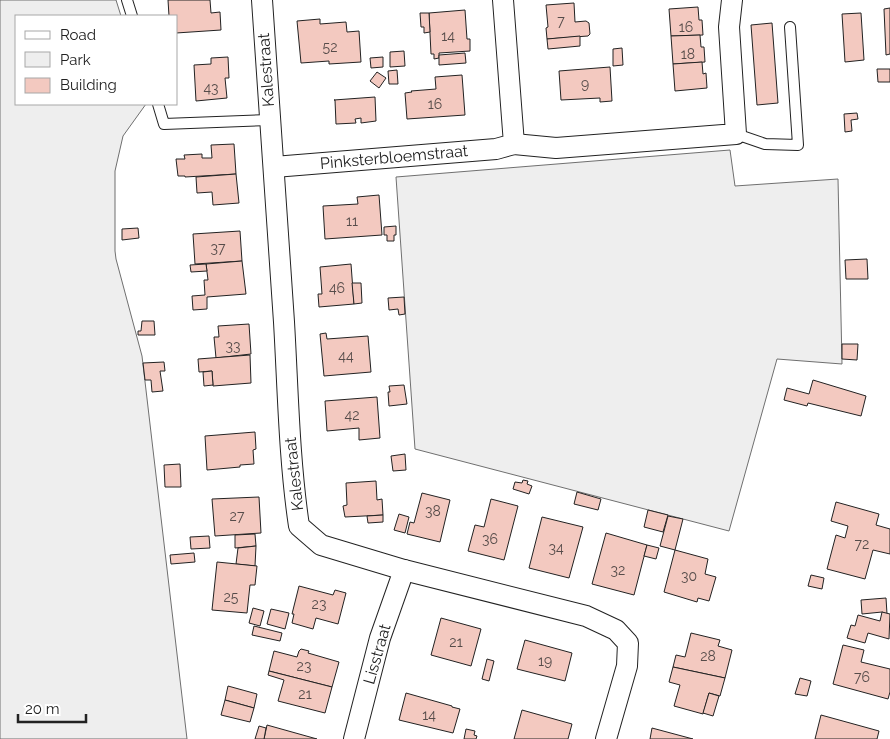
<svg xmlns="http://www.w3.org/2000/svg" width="890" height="739" font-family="Raleway,sans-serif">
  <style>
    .green { fill: #eee; stroke: #6f6f6f }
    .building { fill: #f3c9c0; stroke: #222 }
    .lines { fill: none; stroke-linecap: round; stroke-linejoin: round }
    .service-casing { stroke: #222; stroke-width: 12 }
    .minor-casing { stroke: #222; stroke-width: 22 }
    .service { stroke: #fff; stroke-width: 10 }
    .minor { stroke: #fff; stroke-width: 20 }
    .labels { text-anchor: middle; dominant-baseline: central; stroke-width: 4; stroke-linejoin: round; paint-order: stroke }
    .number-label { font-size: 14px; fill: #564c4a }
    .street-label { font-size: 16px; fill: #222; stroke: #fff }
  </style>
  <rect width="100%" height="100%" fill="#fff"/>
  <g class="green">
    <path d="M0 0H116L121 16H16V104H146L123 136 115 171V251L116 259 142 356 187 739H0Z"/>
    <path d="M730 150 735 186 838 179 842 364 777 359 729 531 415 449 396 177Z"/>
  </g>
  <g class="building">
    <path d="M168 0H210L211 13 220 12 221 30 176 33V16H169Z"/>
    <path d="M574 3 575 22 586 21 589 23 590 34 588 36 547 39 546 28 548 27 546 5Z"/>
    <path d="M698 7 699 20H702L703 35 671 36 669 9Z"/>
    <path d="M890 8V54L886 55 884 9Z"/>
    <path d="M465 10 467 39H470V51L439 53V58L434 59V54H431L429 13Z"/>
    <path d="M420 13H429L430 32 424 33V27H421Z"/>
    <path d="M861 13 864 60 845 62 842 14Z"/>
    <path d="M320 19V24L346 22 347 32 359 31 361 62 329 64V61L301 63 297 21Z"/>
    <path d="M772 23 778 103 757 105 751 25Z"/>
    <path d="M700 35 701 47H704L705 62 673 64 671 36Z"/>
    <path d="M580 36V46L548 49 547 39Z"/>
    <path d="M622 48 623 65 613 66V49Z"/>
    <path d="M404 51 405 66 390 67V52Z"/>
    <path d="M465 53 466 63 439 65V55Z"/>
    <path d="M228 57 229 78H225L227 98 196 101 194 65 211 64V58Z"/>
    <path d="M383 57V67L371 68 370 58Z"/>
    <path d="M702 62 703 74 706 73 707 88 675 91 673 64Z"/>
    <path d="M610 67 612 101 600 102V98L561 100 559 71Z"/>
    <path d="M877 69H890V82H878Z"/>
    <path d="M397 70 398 84H389L388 71Z"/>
    <path d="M377 72 386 78 379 88 370 81Z"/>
    <path d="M462 75 465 115 407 119 405 93 412 92 411 91 436 89 435 77Z"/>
    <path d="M375 97 376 121 361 123V118L355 119 356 123 336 124 335 100H334Z"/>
    <path d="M857 113 858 119 851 120 852 131 845 132 844 114Z"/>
    <path d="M234 144 236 174 185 177V176H178L176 159H185L184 155 202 154V158H212L211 145Z"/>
    <path d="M236 174 239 203 213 205 212 192 197 193 196 177Z"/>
    <path d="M379 195 382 235 325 239 323 206 358 204 357 197Z"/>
    <path d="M396 226V235H394V241H387V235H384V227Z"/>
    <path d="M138 228 139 238 122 240V229Z"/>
    <path d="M240 231 242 261 195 264 193 234Z"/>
    <path d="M867 259 868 279H846L845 260Z"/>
    <path d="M242 261 246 294 207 297V309L193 310 192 296 205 295 204 280H208L206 264Z"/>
    <path d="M206 264 207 271 191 272 190 265Z"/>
    <path d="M351 264 354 304 319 307 318 294H322L320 267Z"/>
    <path d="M352 283H361L362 303 354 304Z"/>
    <path d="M404 297 405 314 399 315 398 309 389 310 388 298Z"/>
    <path d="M142 321H154L155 335H138V331H141Z"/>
    <path d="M249 324 251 354 216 358 214 337H219L218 326Z"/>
    <path d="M326 333 327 339 368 336 371 372 324 376 320 334Z"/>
    <path d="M842 344H858L857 360 842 359Z"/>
    <path d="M250 355 251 383 213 386 212 371 199 372 198 359Z"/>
    <path d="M164 362 165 371H160L163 391 152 392 151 380H145L143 363Z"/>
    <path d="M212 371 213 385 204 386 203 372Z"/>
    <path d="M813 380 866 396 861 416 808 403 807 406 784 400 787 388 809 394Z"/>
    <path d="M404 385 407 404 389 406 388 392H390L389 386Z"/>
    <path d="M377 397 380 438 359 440V428L327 431 325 401Z"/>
    <path d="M255 432 256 449 253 450 254 464 240 465V467L207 470 205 436Z"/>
    <path d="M405 454 406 470 393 471 391 456Z"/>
    <path d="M180 464 181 487H165L164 465Z"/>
    <path d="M523 480 528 481 527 484 532 486 529 494 513 489 515 482 522 483Z"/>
    <path d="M376 481 377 500 382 499 383 515 345 517 343 506 347 505 346 483Z"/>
    <path d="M577 492 601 499 598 510 574 504Z"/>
    <path d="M422 493 450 500 440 542 407 534 410 522 414 523Z"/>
    <path d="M259 497 261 533 215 536 212 499Z"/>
    <path d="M491 499 518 506 504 560 468 551 475 525 484 527Z"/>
    <path d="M836 502 879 514 876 525 890 529V554L873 550 865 579 827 569 836 535 845 538 848 526 831 521Z"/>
    <path d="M648 510 668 515 663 532 644 527Z"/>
    <path d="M399 514 409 517 405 533 394 530Z"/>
    <path d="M383 515V522L368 523 367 516Z"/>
    <path d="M668 516 683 519 675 550 660 546Z"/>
    <path d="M542 517 583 527 569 578 529 568Z"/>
    <path d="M606 533 647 545 634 595 592 584Z"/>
    <path d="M255 534 256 546 235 548V535Z"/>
    <path d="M209 536 210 548 191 549 190 537Z"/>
    <path d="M647 545 659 548 656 559 644 556Z"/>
    <path d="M256 546 255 566 236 564 238 548Z"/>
    <path d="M675 550 708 559 705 574 716 577 709 601 698 598 697 602 664 592Z"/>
    <path d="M194 553 195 562 171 564 170 555Z"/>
    <path d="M217 562 257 566 255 585H250L247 613 212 610Z"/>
    <path d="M811 575 824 578 822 589 808 586Z"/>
    <path d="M299 586 333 595 335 590 346 593 338 624 316 618 313 629 292 623 294 614H292Z"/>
    <path d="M886 598 887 614 882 612 862 614 861 600Z"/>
    <path d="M253 608 264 611 260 626 249 623Z"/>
    <path d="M271 609 289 613 285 629 267 624Z"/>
    <path d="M882 612 890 614 889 639 868 633 865 643 847 638 851 625 855 626 858 615 880 621Z"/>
    <path d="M441 618 481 629 471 666 431 655Z"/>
    <path d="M254 626 282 633 280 641 252 635Z"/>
    <path d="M691 633 720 640 718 646 732 650 725 678 673 667 676 655 685 657Z"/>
    <path d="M525 640 572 653 565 681 517 669Z"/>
    <path d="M843 645 864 650 861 662 890 669V692L888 699 833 684Z"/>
    <path d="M301 649 309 651 308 653 339 662 332 687 269 671 274 651 297 657 299 651Z"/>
    <path d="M487 659 494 661 489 681 482 679Z"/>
    <path d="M673 667 725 678 720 696 709 693 703 714 674 706 680 685 669 682Z"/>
    <path d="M269 671 332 687 325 713 278 701 284 680 268 675Z"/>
    <path d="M800 678 811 681 807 696 795 694Z"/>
    <path d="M228 686 257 694 254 708 225 700Z"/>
    <path d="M406 693 452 706V707L460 709 453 733 399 720Z"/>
    <path d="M709 693 719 696 713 716 703 713Z"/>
    <path d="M225 700 254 708 250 722 221 715Z"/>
    <path d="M522 710 572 724 568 739H514Z"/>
    <path d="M821 715 879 731 877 739H815Z"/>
    <path d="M267 725 317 739H264Z"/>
    <path d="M259 726 266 728 264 739H255Z"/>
    <path d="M652 728 693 739H650Z"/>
    <path d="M466 729 475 731 474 735 477 736 476 739H464Z"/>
  </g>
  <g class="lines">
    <defs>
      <g id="service">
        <path d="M127 0 132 16"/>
        <path d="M158 104 164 124 270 120"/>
        <path d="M736 134 765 144 798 145 790 27"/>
      </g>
      <g id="minor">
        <path d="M262 0C269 107 277 215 284 322 288 390 289 459 299 526L321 545 404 570 586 616 616 630 628 643 627 666 606 739"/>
        <path d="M514 144 556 148 736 134 729 27 732 0"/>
        <path d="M274 167 496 149 514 144 503 0"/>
        <path d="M354 739 380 638 404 570"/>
      </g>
    </defs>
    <use href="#service" class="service-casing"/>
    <use href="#minor" class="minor-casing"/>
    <use href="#service" class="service"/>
    <use href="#minor" class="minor"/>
  </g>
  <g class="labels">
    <g class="number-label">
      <text x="561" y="21">7</text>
      <text x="686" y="27">16</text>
      <text x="448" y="36">14</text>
      <text x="330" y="47">52</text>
      <text x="688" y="54">18</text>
      <text x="585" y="84">9</text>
      <text x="211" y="88">43</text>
      <text x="435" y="104">16</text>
      <text x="352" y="221">11</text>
      <text x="218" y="248">37</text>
      <text x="337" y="288">46</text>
      <text x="233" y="346">33</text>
      <text x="346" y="356">44</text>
      <text x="352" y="415">42</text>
      <text x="433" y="511">38</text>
      <text x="237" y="516">27</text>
      <text x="490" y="539">36</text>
      <text x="862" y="544">72</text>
      <text x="556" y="548">34</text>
      <text x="618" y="570">32</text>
      <text x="689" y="576">30</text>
      <text x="231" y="597">25</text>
      <text x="319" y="604">23</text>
      <text x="456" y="642">21</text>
      <text x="708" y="656">28</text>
      <text x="545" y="661">19</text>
      <text x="304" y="666">23</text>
      <text x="862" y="677">76</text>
      <text x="305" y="694">21</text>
      <text x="429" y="715">14</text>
    </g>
    <g class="street-label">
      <text transform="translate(266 70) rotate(-94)">Kalestraat</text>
      <text transform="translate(394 157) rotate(-5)">Pinksterbloemstraat</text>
      <text transform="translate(294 474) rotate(-96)">Kalestraat</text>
      <text transform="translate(377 654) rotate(-74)">Lisstraat</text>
    </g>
  </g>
  <rect x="15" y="15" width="162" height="90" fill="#ffffff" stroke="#a7a7a7"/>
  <rect x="25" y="31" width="25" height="8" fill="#ffffff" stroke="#a7a7a7"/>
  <text x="60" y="40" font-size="15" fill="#222222">Road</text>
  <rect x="25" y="52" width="25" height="15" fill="#eeeeee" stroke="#a7a7a7"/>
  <text x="60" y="65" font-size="15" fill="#222222">Park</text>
  <rect x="25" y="78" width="25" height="15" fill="#f3c9c0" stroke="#a7a7a7"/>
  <text x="60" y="90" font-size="15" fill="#222222">Building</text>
  <path d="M18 714v8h68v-8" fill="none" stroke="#222222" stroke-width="2.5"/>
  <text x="25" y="714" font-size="15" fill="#222222" stroke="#ffffff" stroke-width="4" paint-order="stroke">20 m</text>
</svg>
